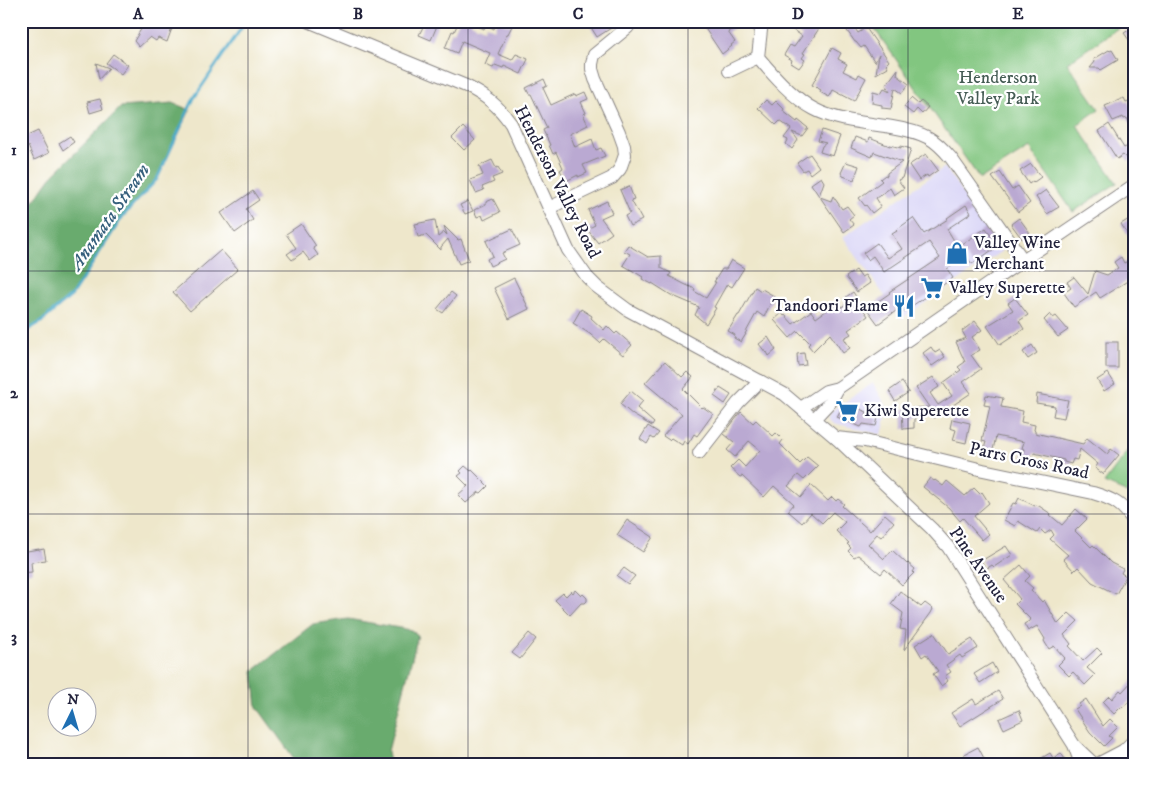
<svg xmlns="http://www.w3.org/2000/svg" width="1155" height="785" font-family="'IM FELL DW Pica',serif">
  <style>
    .built { fill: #dad6f7 }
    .green { fill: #82c680; stroke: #52745e }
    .forest { fill: #69ab6e; stroke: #466654 }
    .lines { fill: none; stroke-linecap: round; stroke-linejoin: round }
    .stream { stroke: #4caacb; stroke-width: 3 }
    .building { fill: #baa9d2 }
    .minor-casing { stroke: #888483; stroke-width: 14 }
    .major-casing { stroke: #888483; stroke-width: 18 }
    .minor { stroke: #fff; stroke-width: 12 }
    .major { stroke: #fff; stroke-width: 16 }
    .grid { fill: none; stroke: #22223b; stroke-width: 1; stroke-opacity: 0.55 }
    .labels { text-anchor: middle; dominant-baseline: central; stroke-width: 4.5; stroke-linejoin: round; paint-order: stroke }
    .park-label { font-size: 18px; fill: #445b53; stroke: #fff }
    .street-label { font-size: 18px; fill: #22223b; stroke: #fff }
    .poi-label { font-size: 18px; fill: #22223b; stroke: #fff; text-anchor: start }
    .water-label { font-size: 19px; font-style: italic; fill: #355f7c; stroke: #fff }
    .neatline { fill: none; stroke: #22223b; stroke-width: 2 }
    .grid-label { font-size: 16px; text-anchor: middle; font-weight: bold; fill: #22223b }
  </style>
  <rect width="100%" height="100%" fill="#fff"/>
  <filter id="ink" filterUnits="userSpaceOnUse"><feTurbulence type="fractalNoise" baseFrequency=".02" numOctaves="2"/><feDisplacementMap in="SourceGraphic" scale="10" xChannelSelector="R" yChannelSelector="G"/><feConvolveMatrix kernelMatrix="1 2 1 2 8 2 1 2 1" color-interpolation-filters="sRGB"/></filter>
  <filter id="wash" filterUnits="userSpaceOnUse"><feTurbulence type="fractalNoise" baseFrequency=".0096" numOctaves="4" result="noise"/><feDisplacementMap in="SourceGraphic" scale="20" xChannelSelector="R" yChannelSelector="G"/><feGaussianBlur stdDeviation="1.12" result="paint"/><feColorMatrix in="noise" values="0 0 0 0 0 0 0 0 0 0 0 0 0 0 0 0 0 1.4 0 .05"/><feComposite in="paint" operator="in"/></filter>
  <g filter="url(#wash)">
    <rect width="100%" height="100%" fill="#eee7cb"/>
    <g class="built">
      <path d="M945 167 1002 251 901 319 843 237Z"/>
      <path d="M873 383 888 409 882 435 834 423 830 419V412Z"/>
    </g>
    <g class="green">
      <path d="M869 21H1128L1067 63 1099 109 1077 125 1117 183 1073 212 1029 148 980 179Z"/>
      <path d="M1134 443V497L1123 491 1104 483Z"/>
    </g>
    <g class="forest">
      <path d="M173 103 190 110 157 179 123 217 72 295 41 322 21 334V219L51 177 121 107Z"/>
      <path d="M348 619 411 630 418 635 388 751 390 764H298L257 707 253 671 313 624Z"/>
    </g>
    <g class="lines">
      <path class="stream" d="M21 334 41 322 72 295 123 216 157 179 194 98 246 21"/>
    </g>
    <g id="blocks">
      <g class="building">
        <path d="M146 21H177L171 31 167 42 158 38 156 41 150 37 139 47 134 41Z"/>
        <path d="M426 21H439L431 40 419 35Z"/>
        <path d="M459 21H472L471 23 484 29 486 25 494 29 497 21 512 26 508 34H507L498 54 512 60 516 54 528 59 521 74 504 66 503 68 495 65 493 68 485 65 490 53 462 41 457 53 445 48 452 31 454 32Z"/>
        <path d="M587 21H622L597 37Z"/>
        <path d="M700 21H744L728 32 735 42 731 45 732 46 722 54Z"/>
        <path d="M799 21 808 27 811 22 820 27 803 53 805 54 802 58 805 60 799 68 791 63 792 60 784 55 790 45 794 47 802 36 793 30Z"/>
        <path d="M840 21H850L858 33 866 28 889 61 886 64 888 67 876 74 879 54 875 62 864 46 861 48 856 42H855Z"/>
        <path d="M1134 27V47L1124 33Z"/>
        <path d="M832 48 841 53 838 59 847 64 843 71 857 78 859 74 866 78 854 101 833 90 830 96 829 97 820 92 821 90 812 85Z"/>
        <path d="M1109 50 1110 51 1112 50 1118 60 1101 70 1099 68H1090L1095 62 1094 59Z"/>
        <path d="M113 54 128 65 121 74 106 63Z"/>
        <path d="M96 63 109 68 99 79Z"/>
        <path d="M898 69 897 75 909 84 902 93 895 88 891 109 882 108V105L872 103 873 91 881 93 884 88 890 91 886 85Z"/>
        <path d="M544 79 547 86 543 88 551 105 575 94 576 96 585 92 588 99 581 102 586 113 583 114 588 125 570 134 575 147 592 139 596 150 601 148 605 156 583 165 587 173 578 177V175L566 181 560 170 563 168 556 152 553 154 549 145H550L543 130 547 128 531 94H529L526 88Z"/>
        <path d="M911 98 918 104 921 101 928 107 922 114 917 109 913 114 904 107Z"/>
        <path d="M1124 98 1126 102 1128 101 1134 115V134L1127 118 1124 119 1123 117 1113 121 1105 106Z"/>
        <path d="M100 99 103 109 90 113 87 102Z"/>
        <path d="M766 100 772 105 776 101 784 109 783 111 797 122 798 120 808 128 802 136 792 132 798 140 792 149 786 144 788 140 784 138 791 129 780 121 776 125 758 108Z"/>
        <path d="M1109 124 1124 148 1128 146 1134 154V158L1129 161 1123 155 1117 159 1099 131Z"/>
        <path d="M463 127 475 140 464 150 452 138Z"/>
        <path d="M822 130 840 136 833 156 820 152 822 146 826 143 818 141Z"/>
        <path d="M38 131 49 153 34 160 28 146 21 149V139Z"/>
        <path d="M70 136 74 142 63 150 59 143Z"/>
        <path d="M855 137 868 142 869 138 890 146V145L901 148V146L911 149 902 178 898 180 904 188 894 195 890 188 876 198 881 206 872 213 866 205 865 206 859 198 882 181 880 179 885 175 887 176V173L902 162 874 152 872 157 851 148Z"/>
        <path d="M810 154 819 167 810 174 807 169 803 171 797 163Z"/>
        <path d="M926 154 938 170 928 177 927 175 919 180 909 165Z"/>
        <path d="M492 160 496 168 498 167 502 174 492 178 494 182 482 187 484 190 476 193 470 180 483 175 479 166Z"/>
        <path d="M846 162 859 166 854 180 843 176 841 173Z"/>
        <path d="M1031 164 1041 177 1034 182 1033 181 1029 184 1020 171Z"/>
        <path d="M1000 172 1012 190 1018 186 1030 203 1018 212 992 177Z"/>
        <path d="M821 177 824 182 819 196 811 184Z"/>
        <path d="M629 186 634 199 631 200 642 220 630 226 625 216 630 213 620 190Z"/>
        <path d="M1046 190 1059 207 1047 214 1036 197Z"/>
        <path d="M253 191 259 200 246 209 253 220 235 233 221 213Z"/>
        <path d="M833 196 842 209 847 206 854 215 849 219 854 225 844 232 820 197 831 201Z"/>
        <path d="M493 199 500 212 484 220 482 215 477 217 474 210 486 204V202Z"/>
        <path d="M468 201 473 211 465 214 460 205Z"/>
        <path d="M607 201 612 213 601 218 612 233 598 243 587 229 595 225 588 210Z"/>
        <path d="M966 205 971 213 947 229 958 247 986 228 998 246 972 264 966 256 947 269 953 278 903 312 900 308 878 324 867 309 890 293 889 292 940 258 929 242 884 272 873 256 868 260 863 253 877 243 888 258 902 249 892 234 897 231 896 230 913 218 924 234 948 219 947 218Z"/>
        <path d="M1134 216V244L1121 224Z"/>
        <path d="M1019 218 1030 233 1022 239 1011 224Z"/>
        <path d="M435 220 438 237 444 232 447 235 444 226 458 240 461 239 469 260 459 264 448 239 441 247V250L426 235 418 237 415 224Z"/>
        <path d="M301 224 316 246 313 248 318 255 310 261 303 252 292 260 287 254 296 248 286 234Z"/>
        <path d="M512 229 520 245 502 253 505 259 490 266 487 259 493 256 486 241Z"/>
        <path d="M628 245 648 257 661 256V268L671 273 669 276 684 284 695 289 694 291 706 298 716 282H714L722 269H726L731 260 744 268 732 287 727 284 714 307 716 308 706 324 695 315 699 307 671 295 652 283V284L642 279 643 277 623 265 630 254 624 251Z"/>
        <path d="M221 250 238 269 190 311 173 292Z"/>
        <path d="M1121 257 1124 263 1130 260 1134 266V277L1100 298 1096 292 1074 307 1064 293 1071 288 1067 282 1074 277 1088 294 1095 271 1107 275 1118 268 1114 262Z"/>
        <path d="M856 270 861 277 865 275 870 283 857 292 846 277Z"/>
        <path d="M514 278 529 309 509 319 494 288Z"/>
        <path d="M755 287 761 291 762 289 774 296 764 317 757 312 745 334H746L741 342 734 338 735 335 728 331 738 315H739Z"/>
        <path d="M451 292 456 296 443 313 437 309Z"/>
        <path d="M853 292 857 298 856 299 868 316 848 330 851 334 844 338 850 348 843 353 830 334 813 351 808 345 810 343 798 331 790 338 774 320 782 313 784 316 785 315 793 324 811 311 816 318 834 305 837 310 849 302 846 297Z"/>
        <path d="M1015 298 1028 315 1019 321 1024 329 1000 345 987 326 1013 310 1008 303Z"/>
        <path d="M581 309 592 316 591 318 604 330 607 326 615 334 617 332 632 345 623 355 604 339 600 343 590 334 573 323Z"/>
        <path d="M1050 314 1053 318 1056 316 1068 330 1058 337 1044 320Z"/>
        <path d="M975 321 982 330 972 337 980 350 971 355 981 369 963 382 971 393 934 418 928 409 914 419V428L903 429 902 409 929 407 916 388 933 377 939 387 930 393 938 405 952 396 943 383 961 370 958 367 965 362 956 342 966 338 962 331Z"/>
        <path d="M768 337 776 350 769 356 767 352 766 353 759 344Z"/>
        <rect x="1106" y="342" width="12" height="26"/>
        <path d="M1032 345 1037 353 1028 359 1023 352Z"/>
        <path d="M931 347 935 353 940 350 945 357 932 366 923 353Z"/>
        <path d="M804 353 806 365 798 366 797 354Z"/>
        <path d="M665 361 682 377 687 372 693 377 683 389 702 408 703 407 713 414 697 436 694 434 688 444 684 441 682 445 671 438 669 440 663 436 682 414 645 383Z"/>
        <path d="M1108 373 1115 384 1104 391 1097 380Z"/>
        <path d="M902 382 909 392 895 401 889 391Z"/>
        <path d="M720 388 731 395 725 404 714 396Z"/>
        <path d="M631 391 643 401 637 408 654 423 652 426 633 415 620 404Z"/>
        <path d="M1037 394 1068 400 1064 418 1053 416 1055 406 1036 403Z"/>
        <path d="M986 395 1003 398 1001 407 1023 411 1021 422 1035 425 1034 430 1035 431V433L1083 444 1087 438 1107 454 1111 449 1119 455 1103 474 1095 468 1098 464 1080 449 1077 460 1073 459 1071 464 1064 462V460L1034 453 1032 461 1022 459 1024 449 1022 448 1024 442 996 436 992 455 983 452 986 442 982 441 990 406 984 405Z"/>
        <path d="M847 404 867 412 866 415 878 418 876 426 863 424 861 427 837 417 841 409Z"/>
        <path d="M741 412 753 423 756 420 773 436 776 433 783 440 780 444 800 464 807 457 818 466 804 480 798 475 788 486 801 497 811 485 828 501 832 497 836 501 838 499 844 504 842 506 870 531 885 514 894 522 881 537 877 534 868 544 884 559 892 550 907 564 908 563 915 569 913 572 914 573 902 585 885 569 881 574 858 555 854 557 848 551 851 548 847 544 849 543 836 531 845 522 833 512 822 523 811 513 802 523 788 511 794 504 774 486 764 497 742 476 740 477 730 468 738 460 745 467 760 450 749 441 735 457 727 450 734 442 724 434Z"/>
        <path d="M952 419 970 423 966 443 953 440 956 430 950 428Z"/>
        <path d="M648 426 659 433 654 439 651 437 647 444 640 439Z"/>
        <path d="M465 466 471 471 472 470 488 486 481 493 479 492 466 503 458 495 468 486 458 476 462 473 460 471Z"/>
        <path d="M930 478 934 481 935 480 943 486 947 481 965 496 974 488 980 494 982 492 989 503 974 516 989 534 982 540 963 518 960 521 949 508 923 487Z"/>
        <path d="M1019 498 1035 506 1036 505 1039 506 1051 514 1050 515 1062 525 1076 509 1087 519 1075 531 1091 547 1093 545 1111 563 1123 569 1121 573 1126 576 1116 594 1092 582 1078 567 1074 571 1063 559 1068 555 1050 539 1054 535 1051 530 1045 534 1040 529 1037 533 1018 521 1015 526 1004 520 1013 503 1016 504Z"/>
        <path d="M627 520 653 537 643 552 617 535Z"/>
        <path d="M1006 546 1012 555 994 567 992 565 986 569 981 561Z"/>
        <path d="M39 549V550L44 549 46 560 31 562 32 572 21 573V552Z"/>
        <path d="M1021 565 1030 576 1025 581 1033 588 1031 590 1042 602 1044 600 1058 624 1069 613 1078 621 1064 635 1071 644 1069 646 1083 661 1097 648 1102 653 1087 668 1095 675 1085 685 1073 672 1069 676 1058 665 1065 658 1054 646 1049 649 1044 641 1045 639 1037 626 1028 631 1024 624 1031 620 1015 604 1020 599 1004 580Z"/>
        <path d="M624 568 635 576 628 584 617 576Z"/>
        <path d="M575 590 581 596 583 594 587 598V601L585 603H581L570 615 555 600 563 593 566 596 571 591 573 593Z"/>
        <path d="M900 591 921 607 925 603 933 609 931 613 904 650 906 630 900 629 903 613 891 604Z"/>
        <path d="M529 633 536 639 520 659 512 653Z"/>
        <path d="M934 633 948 654 972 639 978 648 962 658 960 655 946 665 951 672 945 676 948 681 941 686 933 674 938 671 926 654 922 657 915 645Z"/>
        <path d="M992 663 997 672 980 683 974 674Z"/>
        <path d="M1134 679V697L1122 708 1121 707 1114 714 1103 702 1109 696 1112 699 1120 690 1122 692Z"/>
        <path d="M998 691 1003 699 960 726 951 713 973 699 976 704Z"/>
        <path d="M1086 699 1103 726 1110 719 1118 727 1109 736 1112 738 1104 746 1090 732 1075 709 1080 706 1079 704Z"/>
        <path d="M1019 710 1023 720 1004 729 999 719Z"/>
        <path d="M978 747 987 764H968L963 755Z"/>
        <path d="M1050 753 1053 758 1061 753 1068 764H1032Z"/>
      </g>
    </g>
  </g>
  <g filter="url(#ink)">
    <use href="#blocks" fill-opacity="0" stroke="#888483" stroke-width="1"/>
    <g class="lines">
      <defs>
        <g id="minor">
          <path d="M308 21 466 86C486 96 498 105 511 124L568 250 587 277 597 287 628 310 784 394 836 438 932 529 948 547 1074 745 1081 764"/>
          <path d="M762 21 758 57C773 75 793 98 814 109 836 121 867 123 892 127 904 129 918 132 929 138 938 143 945 151 951 158L1023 260"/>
          <path d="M729 71 758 57"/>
          <path d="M549 208 612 178 620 169 625 155 624 146 619 132 595 79 592 69V64L594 55 628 27"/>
          <path d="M801 408 826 391 838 388 1023 260 1134 185"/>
          <path d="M814 419 831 401 838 388"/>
          <path d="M836 438 865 441 983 470 1093 493C1113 499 1123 504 1134 522"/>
          <path d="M699 453 738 403 760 381"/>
          <path d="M1076 747 1094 764"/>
        </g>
        <g id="major">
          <path d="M1102 764 1125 752"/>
          <path d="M1118 764 1125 752 1134 743"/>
        </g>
      </defs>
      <use href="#minor" class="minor-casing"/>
      <use href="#major" class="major-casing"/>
      <use href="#minor" class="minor"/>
      <use href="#major" class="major"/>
    </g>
  </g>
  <path class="grid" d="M248 21V764M468 21V764M688 21V764M908 21V764M21 271H1134M21 514H1134"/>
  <defs>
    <symbol id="shop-bare" viewBox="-9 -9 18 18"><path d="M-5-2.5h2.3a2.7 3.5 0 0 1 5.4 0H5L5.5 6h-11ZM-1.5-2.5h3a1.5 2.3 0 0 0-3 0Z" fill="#1f6fb2" stroke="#fff" stroke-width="2.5" paint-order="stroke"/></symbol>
    <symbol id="supermarket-bare" viewBox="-9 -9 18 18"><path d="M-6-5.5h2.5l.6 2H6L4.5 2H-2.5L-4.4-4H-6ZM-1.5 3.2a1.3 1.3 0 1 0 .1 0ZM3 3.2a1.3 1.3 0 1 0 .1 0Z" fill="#1f6fb2" stroke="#fff" stroke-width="2.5" paint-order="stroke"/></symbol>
    <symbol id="restaurant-bare" viewBox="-9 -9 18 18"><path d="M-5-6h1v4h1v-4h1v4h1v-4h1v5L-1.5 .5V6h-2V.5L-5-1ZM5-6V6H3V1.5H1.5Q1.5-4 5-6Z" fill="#1f6fb2" stroke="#fff" stroke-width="2.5" paint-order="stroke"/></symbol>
  </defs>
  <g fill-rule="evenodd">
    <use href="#shop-bare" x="941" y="237" width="32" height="32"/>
    <use href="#supermarket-bare" x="916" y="272" width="32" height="32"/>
    <use href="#restaurant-bare" x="888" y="290" width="32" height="32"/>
    <use href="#supermarket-bare" x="831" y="395" width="32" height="32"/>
  </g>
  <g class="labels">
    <g class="park-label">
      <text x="998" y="78">Henderson<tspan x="998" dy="21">Valley Park</tspan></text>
    </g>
    <g class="street-label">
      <text transform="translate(557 182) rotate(63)">Henderson Valley Road</text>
      <text transform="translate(1029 461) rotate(12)">Parrs Cross Road</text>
      <text transform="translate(978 565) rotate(55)">Pine Avenue</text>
    </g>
    <g class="poi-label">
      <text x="974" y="243">Valley Wine<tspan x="974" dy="21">Merchant</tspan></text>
      <text x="949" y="288">Valley Superette</text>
      <text x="888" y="306" text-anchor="end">Tandoori Flame</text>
      <text x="864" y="411">Kiwi Superette</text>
    </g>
    <g class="water-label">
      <text transform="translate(110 217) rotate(-55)">Anamata Stream</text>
    </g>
  </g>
  <rect width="1155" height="785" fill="none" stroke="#fff" stroke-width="55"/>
  <g transform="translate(72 712) rotate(5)"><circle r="24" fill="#ffffff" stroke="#a7a7b1"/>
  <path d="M0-4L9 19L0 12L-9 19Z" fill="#1f6fb2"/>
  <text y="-8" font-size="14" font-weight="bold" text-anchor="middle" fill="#22223b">N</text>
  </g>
  <rect x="28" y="28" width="1100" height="730" class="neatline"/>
  <g class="grid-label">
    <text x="138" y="19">A</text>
    <text x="358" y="19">B</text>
    <text x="578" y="19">C</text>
    <text x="798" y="19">D</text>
    <text x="1018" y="19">E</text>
    <text x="14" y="155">1</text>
    <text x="14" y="398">2</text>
    <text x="14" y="642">3</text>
  </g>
</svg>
